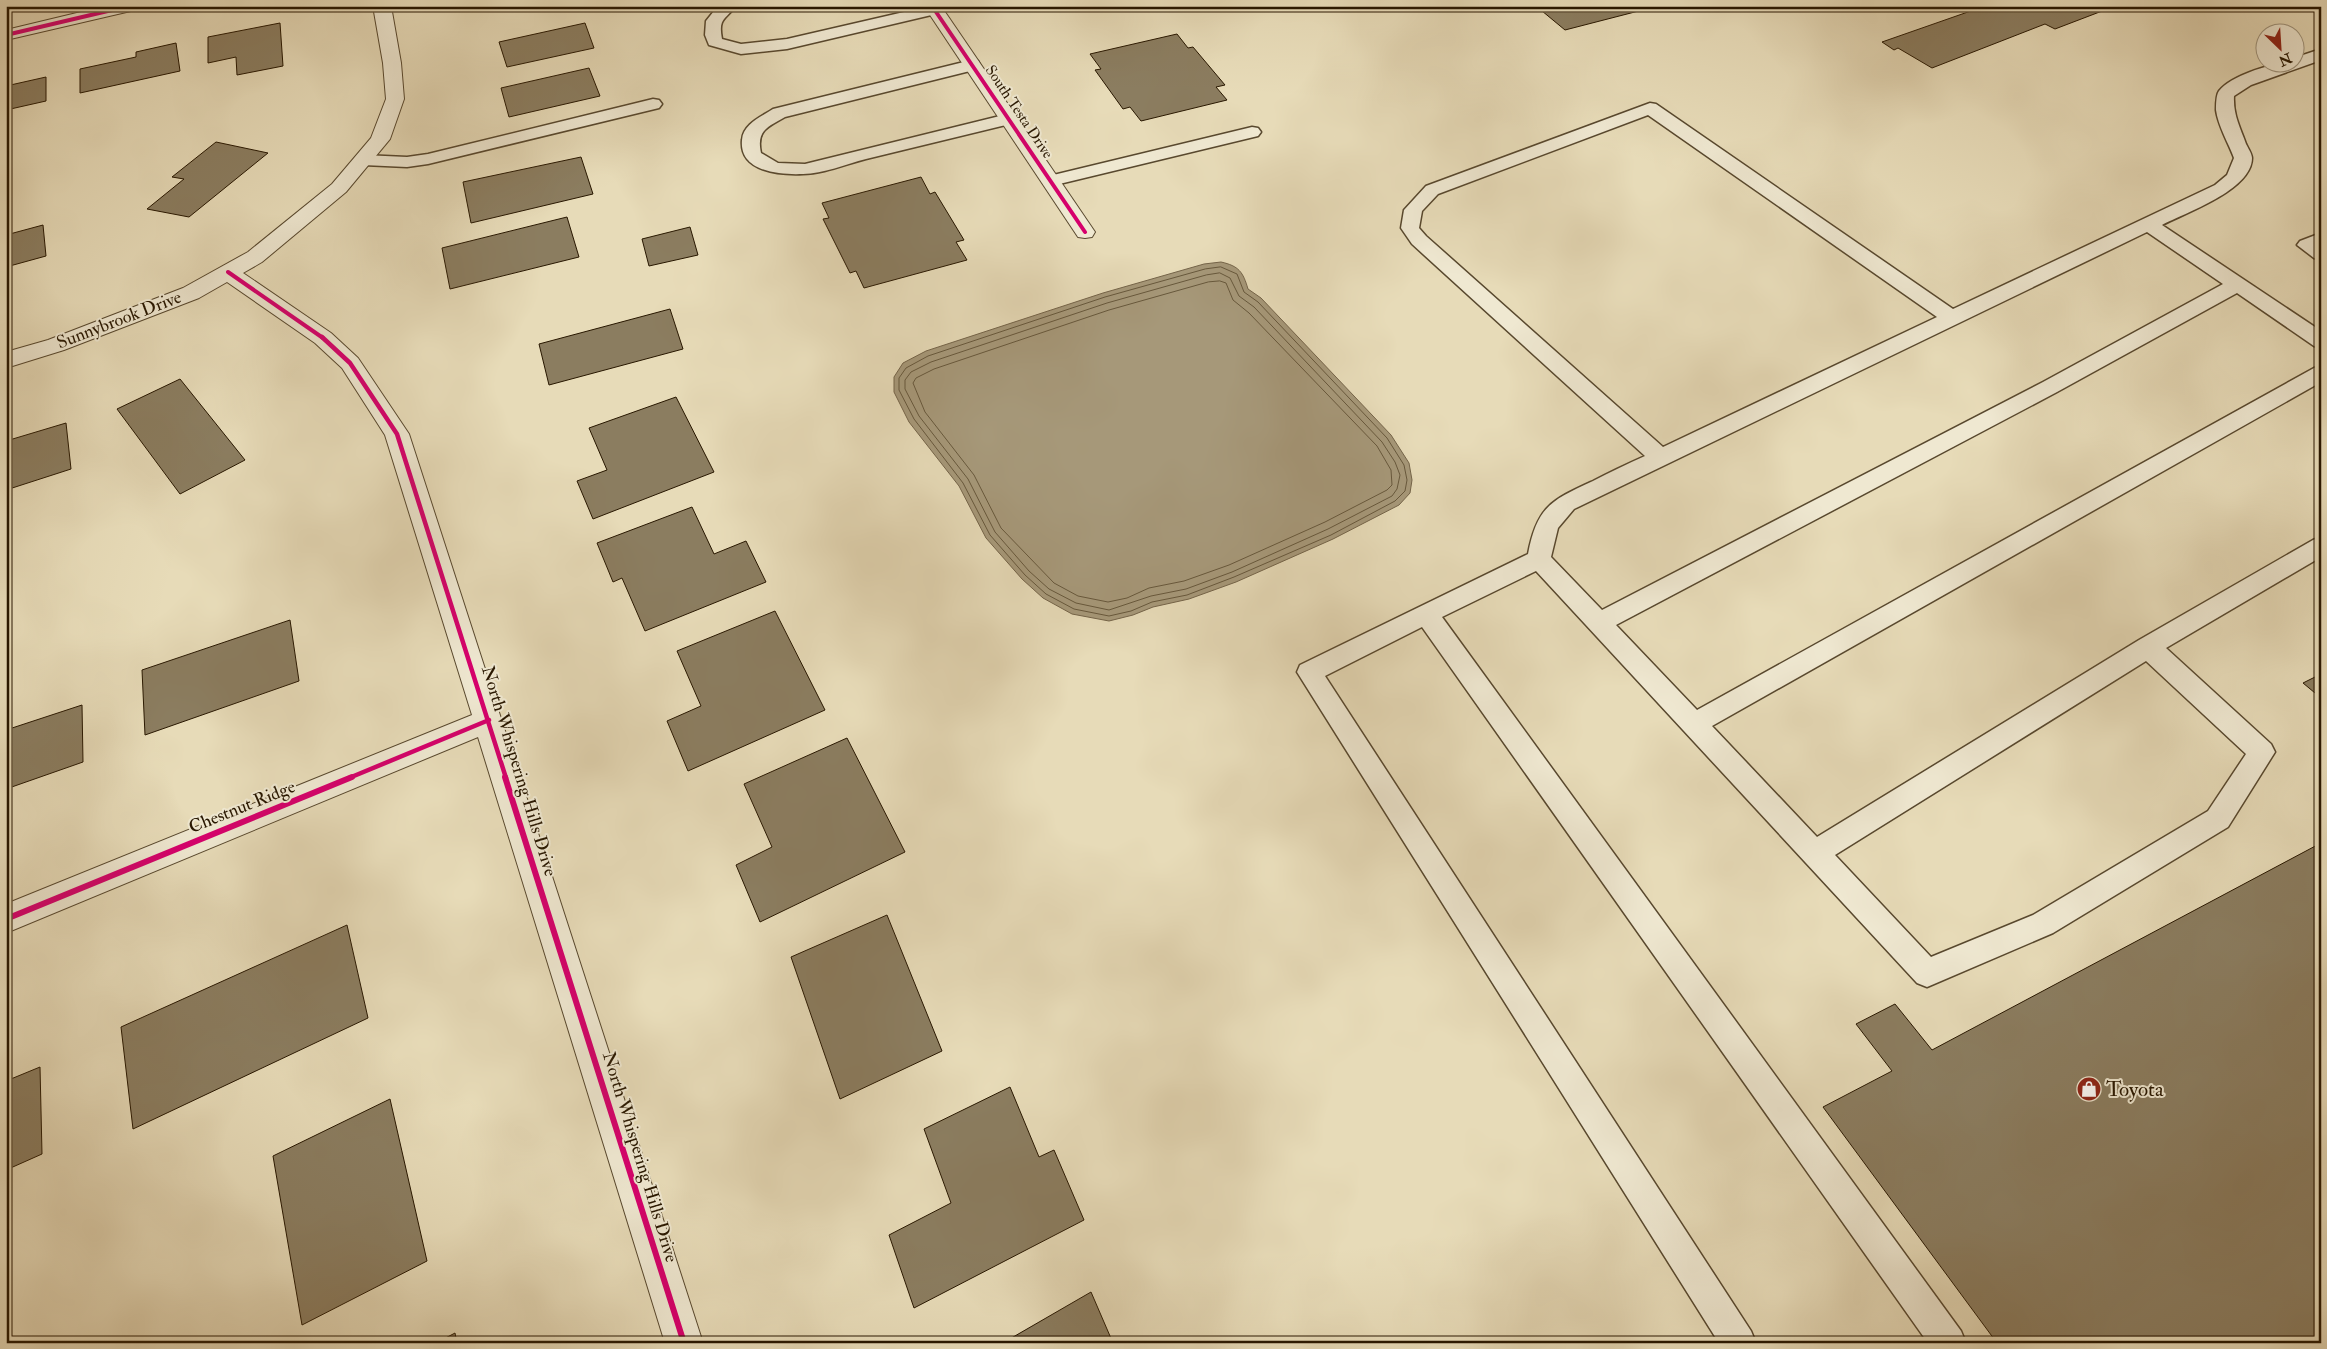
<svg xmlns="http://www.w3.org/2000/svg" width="2327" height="1349" font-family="'IM FELL Double Pica',serif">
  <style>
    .water { fill: #a69879; stroke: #746449 }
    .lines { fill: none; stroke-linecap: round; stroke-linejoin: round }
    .shore { stroke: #67583c; stroke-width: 1 }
    .building { fill: #8b7d60; stroke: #281700 }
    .service-casing { stroke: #58482e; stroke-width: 3 }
    .minor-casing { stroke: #58482e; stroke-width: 2 }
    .service { fill: #efe8d1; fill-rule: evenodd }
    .minor { fill: #efe8d1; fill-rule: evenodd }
    .cycleway-far2-casing { stroke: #efe8d1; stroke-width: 6 }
    .cycleway-far1-casing { stroke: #efe8d1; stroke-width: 8 }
    .cycleway-casing { stroke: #efe8d1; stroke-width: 9 }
    .cycleway-far2 { stroke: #d6006c; stroke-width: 4 }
    .cycleway-far1 { stroke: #d6006c; stroke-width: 4.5 }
    .cycleway { stroke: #d6006c; stroke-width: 6 }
    .labels { text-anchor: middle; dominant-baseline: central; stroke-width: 4; stroke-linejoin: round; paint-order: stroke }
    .far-street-label { font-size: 15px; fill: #281700; stroke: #efe8d1 }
    .street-label { font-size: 18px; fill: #281700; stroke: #efe8d1 }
    .near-poi-label { font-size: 21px; fill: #281700; stroke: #efe8d1; text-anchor: start }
  </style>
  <rect width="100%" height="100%" fill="#e7dbb8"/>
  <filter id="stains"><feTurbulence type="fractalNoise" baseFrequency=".004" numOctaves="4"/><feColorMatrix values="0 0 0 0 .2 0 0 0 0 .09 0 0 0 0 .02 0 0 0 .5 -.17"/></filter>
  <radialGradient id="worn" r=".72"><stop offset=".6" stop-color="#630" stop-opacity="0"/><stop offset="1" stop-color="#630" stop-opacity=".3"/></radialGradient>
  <path class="water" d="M1221 262C1239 266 1243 272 1248 289L1261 298 1391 435 1409 463 1412 480 1410 493 1399 505 1333 539 1236 582 1189 599 1153 607 1133 615 1109 621 1072 614 1043 598 1022 579 986 538 959 486 909 422 894 392V377L903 363 926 351 1103 293 1204 264Z"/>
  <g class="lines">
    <g class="shore">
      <path d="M1221 267 1237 274 1244 292 1258 302 1387 438 1404 465 1407 480 1405 491 1395 501 1331 535 1234 577 1187 595 1152 602 1131 611 1109 616 1074 609 1046 594 1025 575 990 535 963 483 914 419 899 390V378L906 368 928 356 1105 297 1205 269Z"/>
      <path d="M1220 273 1230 278 1239 296 1254 307 1382 442 1395 462 1400 475 1397 489 1392 496 1328 529 1232 572 1186 589 1151 596 1109 610 1076 603 1049 589 1029 571 995 532 968 479 919 416 905 389V380L911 372 931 362 1107 303 1206 275Z"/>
      <path d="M1220 281 1226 283 1233 300 1249 313 1377 446 1391 470 1392 485 1387 490 1325 522 1229 565 1184 581 1149 588 1127 598 1108 602 1078 596 1054 583 1001 528 974 475 925 412 913 383 916 378 934 369 1109 310 1208 282Z"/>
    </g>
  </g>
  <g class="building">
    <path d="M1536 6H1658L1565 30Z"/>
    <path d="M1985 6H2107L2110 8 2055 29 2045 24 1932 68 1898 48 1894 50 1882 42Z"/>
    <path d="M280 23 283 66 237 75 236 57 208 63V37Z"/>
    <path d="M585 23 594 48 507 67 499 42Z"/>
    <path d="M1177 34 1188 48 1193 47 1225 85 1216 87 1227 100 1141 121 1130 107 1123 109 1095 70 1101 69 1090 54Z"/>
    <path d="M176 43 180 71 80 93V69L136 57V52Z"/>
    <path d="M589 68 600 96 509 117 501 88Z"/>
    <path d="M46 77V101L6 110V86Z"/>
    <path d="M216 142 268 153 189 217 147 209 184 179 172 177Z"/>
    <path d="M581 157 593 194 471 223 463 182Z"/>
    <path d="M921 177 930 194 935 192 964 240 956 242 967 260 864 288 856 271 850 273 823 219 829 218 822 203Z"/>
    <path d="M567 217 579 257 450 289 442 248Z"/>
    <path d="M43 225 46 256 6 267V235Z"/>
    <path d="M690 227 698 255 649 266 642 239Z"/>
    <path d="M670 309 683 349 549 385 539 344Z"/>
    <path d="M180 379 245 460 180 494 117 409Z"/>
    <path d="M676 397 714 472 593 519 577 481 607 470 589 428Z"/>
    <path d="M66 423 71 469 6 490V441Z"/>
    <path d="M692 507 714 554 746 541 766 582 645 631 622 578 613 582 597 543Z"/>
    <path d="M775 611 825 710 688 771 667 721 701 706 677 651Z"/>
    <path d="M290 620 299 681 145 735 142 670Z"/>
    <path d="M2321 674V698L2303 683Z"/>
    <path d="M82 705 83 762 6 789V730Z"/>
    <path d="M847 738 905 852 760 922 736 865 772 847 744 784Z"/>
    <path d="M2321 843V1343H1997L1823 1107 1892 1071 1856 1024 1895 1004 1932 1050Z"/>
    <path d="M887 915 942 1051 840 1099 791 957Z"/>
    <path d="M347 925 368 1018 133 1129 121 1027Z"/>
    <path d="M40 1067 42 1154 6 1170V1081Z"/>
    <path d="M1010 1087 1039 1157 1054 1150 1084 1220 914 1308 889 1235 951 1203 924 1129Z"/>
    <path d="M390 1099 427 1261 302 1325 273 1156Z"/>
    <path d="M1091 1292 1113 1343H1009L1008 1340Z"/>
    <path d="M455 1333 457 1343H436Z"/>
  </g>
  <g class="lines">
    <defs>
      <g id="service">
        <path d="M718 6H736C725 20 718 18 722 39L741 44 787 39 930 6 940 7 942 10 940 13 787 49 741 54 709 45 705 35 706 21Z"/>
        <path d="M2321 49V60L2251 85 2234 96C2233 115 2240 127 2246 144 2248 148 2252 154 2252 158 2252 190 2185 213 2162 225L2321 331V348L2314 346 2237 293 2057 392 1616 625 1697 710 2314 368 2321 366V382L1712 726 1817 837 2139 640 2313 540 2321 537V557L2166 648 2271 744 2275 752 2228 827 2053 933 1927 987 1917 983 1536 571 1442 617 1961 1331 1966 1343H1928L1422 627 1325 676 1751 1331 1756 1343H1719L1297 672 1300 665 1528 554C1537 506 1552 500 1593 481 1610 472 1627 464 1645 456L1412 244 1401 228 1404 210 1426 186 1650 103 1656 104 1953 309 2215 185 2227 175 2234 158C2229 144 2218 126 2216 110 2216 105 2216 95 2219 91 2232 75 2275 62 2294 62V58ZM1648 115 1937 317 1663 447 1426 236 1419 228 1422 211 1438 194ZM2147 232 2223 284 2043 382 1602 610 1551 557 1558 528 1574 509ZM2146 661 2246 754 2208 811 2033 915 1931 957 1835 855Z"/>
        <path d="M972 60 978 61 980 65 978 69 785 117C768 127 756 130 761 153L778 163 805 164 1008 114 1014 115 1017 119 1014 123C965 135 915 147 866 159 846 164 823 174 803 174 780 175 739 172 742 140 743 124 761 117 773 109Z"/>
        <path d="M653 99 659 100 662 104 659 108 428 164 407 167 363 165 357 164 354 160 357 156 363 155 407 157 428 154Z"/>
        <path d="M1252 127 1258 128 1261 132 1258 136 1051 186 1045 185 1042 181 1045 177Z"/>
        <path d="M2321 233V260L2314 258 2297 245 2300 241Z"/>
      </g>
      <g id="minor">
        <path d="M106 6H137L135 10 6 40V30Z"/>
        <path d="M373 6H391L401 63 404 99 390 139 346 192 262 262 243 273 331 333 358 358 409 434 703 1343H665L478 737 6 933V904L472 715 385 435 342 368 315 343 227 282 199 298 64 350 6 368V352L48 340 183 288 248 252 332 184 371 138 386 99 383 63Z"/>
        <path d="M924 6H941L1095 232 1092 237 1085 238 1078 237Z"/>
      </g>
    </defs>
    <use href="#service" class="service-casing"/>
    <use href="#minor" class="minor-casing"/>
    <use href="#service" class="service"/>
    <use href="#minor" class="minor"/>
    <defs>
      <g id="cycleway-far2">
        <path d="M932 6 1085 232"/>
        <path d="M6 35 129 6"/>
        <path d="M228 272 323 338"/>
      </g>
      <g id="cycleway-far1">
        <path d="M322 337 350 363 397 434 506 778"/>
        <path d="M349 778 489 720"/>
      </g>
      <g id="cycleway">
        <path d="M505 777 684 1343"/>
        <path d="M6 919 352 777"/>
      </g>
    </defs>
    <use href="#cycleway-far2" class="cycleway-far2-casing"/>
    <use href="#cycleway-far1" class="cycleway-far1-casing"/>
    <use href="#cycleway" class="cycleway-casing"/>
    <use href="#cycleway-far2" class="cycleway-far2"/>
    <use href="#cycleway-far1" class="cycleway-far1"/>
    <use href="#cycleway" class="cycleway"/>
  </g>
  <defs>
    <symbol id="shop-disc" viewBox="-11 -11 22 22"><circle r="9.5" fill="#8f2418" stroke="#efe8d1"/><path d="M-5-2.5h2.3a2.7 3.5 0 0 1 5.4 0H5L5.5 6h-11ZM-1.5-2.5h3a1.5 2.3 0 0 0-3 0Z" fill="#fff"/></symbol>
  </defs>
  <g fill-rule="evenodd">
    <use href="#shop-disc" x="2075" y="1075" width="28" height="28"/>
  </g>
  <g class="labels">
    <g class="far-street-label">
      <text transform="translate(1019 112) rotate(56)">South Testa Drive</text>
    </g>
    <g class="street-label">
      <text transform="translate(119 320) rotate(-21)">Sunnybrook Drive</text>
      <text transform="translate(519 771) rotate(73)">North Whispering Hills Drive</text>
      <text transform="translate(242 807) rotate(-22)">Chestnut Ridge</text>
      <text transform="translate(640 1157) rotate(73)">North Whispering Hills Drive</text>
    </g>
    <g class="near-poi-label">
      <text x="2106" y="1089">Toyota</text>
    </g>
  </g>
  <rect width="2327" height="1349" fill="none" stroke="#e7dbb8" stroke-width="25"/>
  <rect x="8" y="8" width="2312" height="1334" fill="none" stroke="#281700" stroke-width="2.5"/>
  <rect x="12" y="12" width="2302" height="1324" fill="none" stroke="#281700"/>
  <g transform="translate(2280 48) rotate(155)"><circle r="24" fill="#efe8d1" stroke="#9f947d"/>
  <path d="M0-4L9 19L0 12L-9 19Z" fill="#8f2418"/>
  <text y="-8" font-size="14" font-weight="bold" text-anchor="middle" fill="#281700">N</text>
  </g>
  <rect width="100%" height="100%" filter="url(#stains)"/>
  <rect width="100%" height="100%" fill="url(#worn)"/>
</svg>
